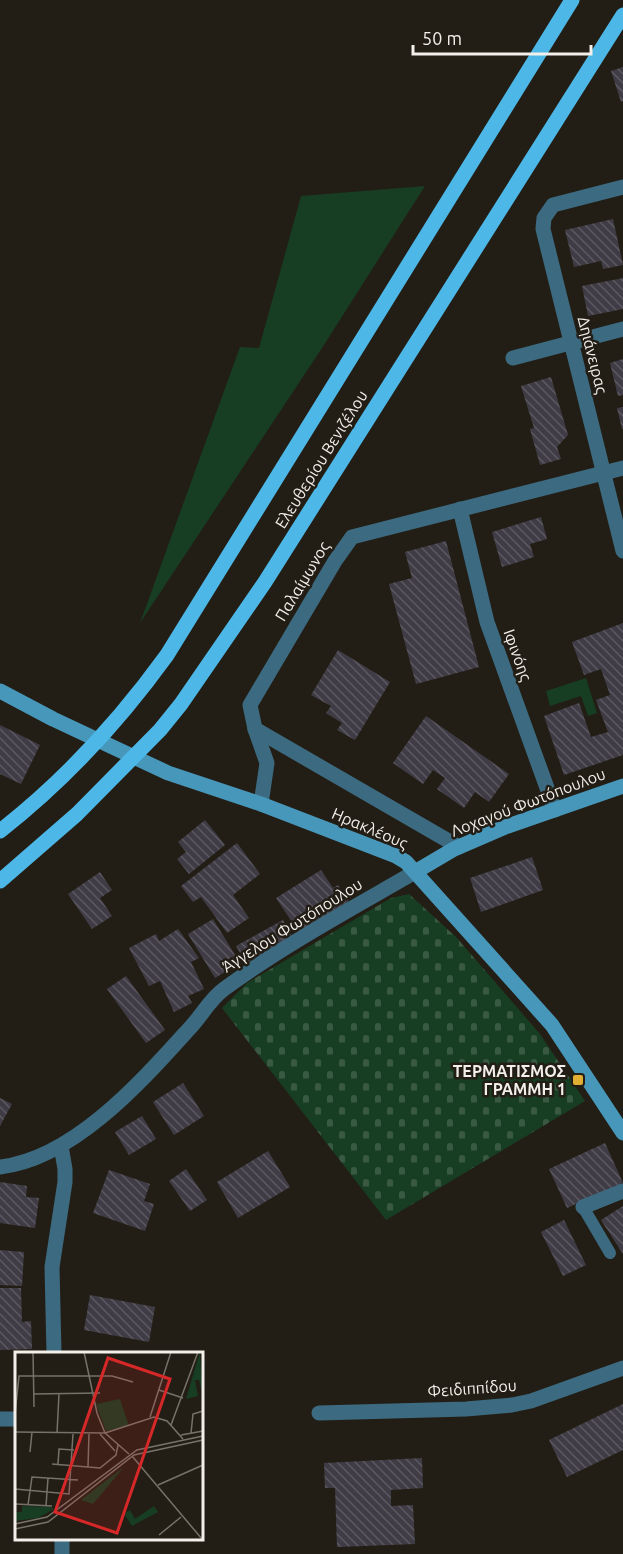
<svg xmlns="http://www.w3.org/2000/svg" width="623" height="1554" font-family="Ubuntu,sans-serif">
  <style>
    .grass { fill: #173d22 }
    .cemetery { fill: url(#cemetery-stones) }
    .building { fill: url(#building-back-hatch) }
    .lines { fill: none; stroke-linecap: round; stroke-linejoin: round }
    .lane { stroke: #3c6b81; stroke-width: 12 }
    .street { stroke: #3c6b81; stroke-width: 15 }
    .secondary { stroke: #4797bb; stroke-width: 15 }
    .primary { stroke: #4db8e7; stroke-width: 15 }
    .poi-dot { fill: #e2ae34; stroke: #231e15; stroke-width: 2 }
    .labels { text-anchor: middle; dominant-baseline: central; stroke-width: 5; stroke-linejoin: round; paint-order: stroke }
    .street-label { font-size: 16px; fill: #f3efea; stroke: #231e15 }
    .poi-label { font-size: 16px; font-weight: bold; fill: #f3efea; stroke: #231e15; text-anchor: end }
    .inset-road { fill: none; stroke: #76726a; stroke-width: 1.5 }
    .view { fill: #d62828; fill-opacity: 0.15; stroke: #d62828; stroke-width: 3 }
    .inset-edge { fill: none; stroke: #f3efea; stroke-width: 3 }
  </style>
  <defs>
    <pattern id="cemetery-stones" width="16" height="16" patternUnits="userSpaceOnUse" patternTransform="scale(1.5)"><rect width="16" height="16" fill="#173d22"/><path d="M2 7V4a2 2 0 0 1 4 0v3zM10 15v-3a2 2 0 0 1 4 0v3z" fill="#395942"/></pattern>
    <pattern id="building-back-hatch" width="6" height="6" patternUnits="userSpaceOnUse" patternTransform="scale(1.5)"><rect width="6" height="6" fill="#3f3c46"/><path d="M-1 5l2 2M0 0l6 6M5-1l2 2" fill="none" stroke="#5b5861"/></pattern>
  </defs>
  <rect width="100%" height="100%" fill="#231e15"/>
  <g class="grass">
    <path d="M425 186 324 345 140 623 240 347 259 348 301 196Z"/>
    <path d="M586 678 597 713 588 716 581 696 550 706 546 691Z"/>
  </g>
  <path class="cemetery" d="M409 894 456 937 540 1034 585 1101 386 1220 222 1008 247 983 391 898Z"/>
  <g class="building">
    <path d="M623 67V101L621 102 611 71Z"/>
    <path d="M613 219 623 265 603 269 601 261 574 267 565 230Z"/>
    <path d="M623 278V309L588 316 582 286Z"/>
    <path d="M623 359V395L618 396 610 363Z"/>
    <path d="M551 377 568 435 557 447 561 459 540 465 530 429 534 428 521 386Z"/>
    <path d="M623 407V429H622L617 408Z"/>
    <path d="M541 517 547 539 530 544 534 557 502 567 492 532Z"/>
    <path d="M446 541 479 667 416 684 389 584 412 578 405 552Z"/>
    <path d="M623 623V755L564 775 544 716 579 703 591 737 608 732 596 700 610 695 601 669 584 675 572 642Z"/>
    <path d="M338 650 390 682 355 740 337 730 342 723 326 713 331 706 311 695Z"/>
    <path d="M426 716 509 774 489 802 475 792 464 808 437 789 445 778 433 770 423 784 393 763Z"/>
    <path d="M0 725 40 745 21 784 0 774Z"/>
    <path d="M205 820 225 845 189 874 177 859 186 852 178 842Z"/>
    <path d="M237 843 260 874 233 895 249 918 227 933 201 897 193 902 181 886Z"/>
    <path d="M532 857 543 890 481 912 470 878Z"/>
    <path d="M321 870 333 888 338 885 350 903 300 934 276 898Z"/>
    <path d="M100 872 112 890 100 898 112 916 92 929 68 894Z"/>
    <path d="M213 919 240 963 215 978 188 934Z"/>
    <path d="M283 920 293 938 246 963 236 946Z"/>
    <path d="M178 929 199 958 191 962 204 989 188 996 192 1003 174 1012 160 981 149 986 129 948 156 934 159 941Z"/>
    <path d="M126 976 165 1030 146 1043 107 989Z"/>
    <path d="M183 1083 204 1116 174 1135 153 1102Z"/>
    <path d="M0 1098 12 1104 0 1126Z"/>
    <path d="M142 1116 156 1139 129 1155 115 1132Z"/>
    <path d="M605 1143 623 1183 567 1208 549 1169Z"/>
    <path d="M268 1151 290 1187 238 1218 217 1182Z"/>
    <path d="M186 1169 207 1200 190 1211 169 1181Z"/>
    <path d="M109 1170 150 1184 144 1201 154 1204 145 1231 93 1213Z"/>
    <path d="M0 1182 27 1186 26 1197 39 1198 35 1228 0 1223Z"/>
    <path d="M623 1206V1254L601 1220Z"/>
    <path d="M564 1220 586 1265 563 1276 541 1232Z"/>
    <path d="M0 1250 24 1252 22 1286 0 1285Z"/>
    <path d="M0 1288H21L22 1322 31 1321 32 1349 0 1350Z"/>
    <path d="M90 1295 155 1307 149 1342 84 1330Z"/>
    <path d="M623 1404V1450L567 1477 549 1440Z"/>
    <path d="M422 1458 423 1488 391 1490V1506L413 1505 415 1544 337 1547 335 1488H325L324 1463Z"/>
  </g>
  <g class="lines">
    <path class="lane" d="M583 1207 610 1253"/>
    <g class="street">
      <path d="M623 187 553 205 544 218 543 229 623 551"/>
      <path d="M513 358 623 329"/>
      <path d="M460 509 487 622 555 810"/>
      <path d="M255 729 459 847"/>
      <path d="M261 804 267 763 255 729 250 705 335 561 352 537 623 468"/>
      <path d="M0 1167C73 1159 141 1082 188 1030 201 1017 209 1000 224 989 284 945 351 909 415 872"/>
      <path d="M583 1207 623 1191"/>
      <path d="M54 1353 52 1267 65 1182V1169L61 1146"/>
      <path d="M319 1413 466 1409 512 1405 531 1401 623 1368"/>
      <path d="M0 1419H16"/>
      <path d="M62 1538V1554"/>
    </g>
    <g class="secondary">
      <path d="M0 691 53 719 168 773 261 804 396 856 406 862 552 1025 623 1133"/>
      <path d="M415 872 454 849 505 827 623 786"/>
    </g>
    <g class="primary">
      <path d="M0 831C64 781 120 720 167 655L572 0"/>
      <path d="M0 881 77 814 160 730 181 704 265 582 623 15"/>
    </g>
  </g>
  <rect class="poi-dot" x="572" y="1074" width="12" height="12" rx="3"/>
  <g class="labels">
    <g class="street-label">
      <text transform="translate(593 355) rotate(76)">Δηιάνειρας</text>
      <text transform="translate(321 459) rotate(-58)">Ελευθερίου Βενιζέλου</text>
      <text transform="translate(302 581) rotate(-59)">Παλαίμωνος</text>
      <text transform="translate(518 655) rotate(70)">Ιφινόης</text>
      <text transform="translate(528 802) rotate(-21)">Λοχαγού Φωτόπουλου</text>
      <text transform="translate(370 828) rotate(23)">Ηρακλέους</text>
      <text transform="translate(292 925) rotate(-32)">Άγγελου Φωτόπουλου</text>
      <text transform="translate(472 1388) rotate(-4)">Φειδιππίδου</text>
    </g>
    <g class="poi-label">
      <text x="566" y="1071">ΤΕΡΜΑΤΙΣΜΟΣ<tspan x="566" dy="18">ΓΡΑΜΜΗ 1</tspan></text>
    </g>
  </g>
  <g transform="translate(15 1352)">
    <rect width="188" height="188" fill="#231e15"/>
    <path d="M185 0 187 40 184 28H180L183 44 171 47ZM109 115 78 152 66 148 81 136ZM139 154 143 160 117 174 109 162 115 158 120 167Z" fill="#173d22"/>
    <path d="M7 154 35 155 39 157 23 166 0 169V160H7Z" fill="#173d22"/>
    <path d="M105 47 114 74 91 79 81 52Z" fill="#173d22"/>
    <path class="inset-road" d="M18 0 19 55M69 0 82 61 90 81 139 65 152 69 168 87M144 38 168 46M18 42 85 41M0 62 4 24H97L118 30M135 65 156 0M156 73 183 0M0 80 90 81 114 102M42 81 44 42M176 81 178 62 188 59M85 82 100 99M166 83 188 79M15 100 17 80M117 104 187 187M37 112 85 116 101 103 103 93M43 112 44 97 59 98M73 115 74 82M143 133 188 113M0 137 54 142 58 82M1 152 37 154M13 153 17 125 63 128M31 154 33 126M0 172 32 165 122 98 188 84M0 177 33 170 119 103 188 88M144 183 166 165"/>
    <path class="view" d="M93 6 155 27 102 181 40 160Z"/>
    <rect width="188" height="188" class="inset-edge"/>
  </g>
  <path d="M413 45v9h178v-9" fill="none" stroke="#f3efea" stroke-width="3"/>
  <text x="422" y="45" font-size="18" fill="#f3efea" stroke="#231e15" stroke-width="4.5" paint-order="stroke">50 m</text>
</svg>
